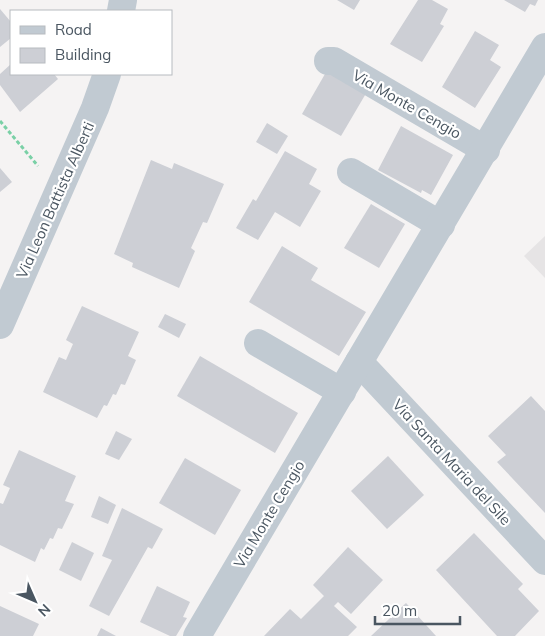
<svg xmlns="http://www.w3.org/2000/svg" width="545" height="636" font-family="Mulish,sans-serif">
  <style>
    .education { fill: #e6e4e5 }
    .building { fill: #cdcfd5 }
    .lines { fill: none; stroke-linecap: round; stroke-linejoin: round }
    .path { stroke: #7ad0a6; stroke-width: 3; stroke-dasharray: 4 2.5; stroke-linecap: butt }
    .minor { stroke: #c1cad2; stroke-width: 28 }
    .labels { text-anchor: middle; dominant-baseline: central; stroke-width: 4.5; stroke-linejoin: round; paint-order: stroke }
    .street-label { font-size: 15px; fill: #4a5661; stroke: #fff }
  </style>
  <rect width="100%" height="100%" fill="#f5f3f3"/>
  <path class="education" d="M545 236V278L524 256Z"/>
  <g class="building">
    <path d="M337 0H360L354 10Z"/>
    <path d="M418 0H432L448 9 440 24 444 26 422 62 390 44Z"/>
    <path d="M504 0H538L535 6 530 4 525 12Z"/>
    <path d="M0 9 11 22V38L0 47Z"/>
    <path d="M475 31 499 45 490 60 501 67 475 108 442 87Z"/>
    <path d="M11 64V74H54L58 79 20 112 0 85V74Z"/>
    <path d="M329 67 368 90 341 136 302 114Z"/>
    <path d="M267 123 288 136 277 154 256 142Z"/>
    <path d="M401 126 453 155 431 195 422 190 421 193 378 170Z"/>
    <path d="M285 151 317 169 309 184 321 191 300 227 275 212 258 240 236 228 253 199 256 201Z"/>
    <path d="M151 160 172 169 174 163 224 184 207 223 203 222 191 248 195 251 179 288 132 267 133 263 114 254Z"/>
    <path d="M0 168 12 182 0 192Z"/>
    <path d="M371 204 405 224 379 268 344 248Z"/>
    <path d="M282 246 318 268 311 280 366 312 339 356 249 302Z"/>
    <path d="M82 306 139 332 128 356 136 360 125 385 121 384 116 395 113 394 107 406 104 405 97 418 43 392 59 357 66 360 73 344 66 340Z"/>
    <path d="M165 314 186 324 179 338 158 327Z"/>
    <path d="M200 356 298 413 275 453 177 396Z"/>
    <path d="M531 396 545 411V513L497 462 506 455 488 436Z"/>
    <path d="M116 431 132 439 119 460 105 454Z"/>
    <path d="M19 450 76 476 65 501 74 504 62 529 58 528 53 539 50 538 44 550 41 548 35 562 0 545V503L3 504 10 488 3 485Z"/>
    <path d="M388 456 424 495 387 529 351 491Z"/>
    <path d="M185 458 241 490 215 535 159 503Z"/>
    <path d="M99 496 116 505 108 524 91 517Z"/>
    <path d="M122 508 163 529 152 549 148 547 109 616 89 606 112 560 102 556Z"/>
    <path d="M474 533 523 584 518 589 539 611 515 636H497L436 570Z"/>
    <path d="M72 542 94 553 81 581 59 570Z"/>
    <path d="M348 547 383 580 351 614 338 602 334 606 357 627 348 636H264L290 609 301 619 324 596 313 585Z"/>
    <path d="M157 586 190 602 183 617 187 618 176 636H170L140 622Z"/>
    <path d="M406 603 436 636H371Z"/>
    <path d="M0 606 39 624 33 636H0Z"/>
    <path d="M101 628 116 636H97Z"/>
  </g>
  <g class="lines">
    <path class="path" d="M0 121 38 166"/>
    <g class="minor">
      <path d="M121 11 123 0"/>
      <path d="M328 61H334L486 150"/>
      <path d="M351 172 441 225"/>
      <path d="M0 325 95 108 107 74"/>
      <path d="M258 343 342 392"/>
      <path d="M359 362 545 561"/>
      <path d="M197 636 545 47"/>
    </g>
  </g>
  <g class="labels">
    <g class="street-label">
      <text transform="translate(407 104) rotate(30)">Via Monte Cengio</text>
      <text transform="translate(55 200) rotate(-66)">Via Leon Battista Alberti</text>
      <text transform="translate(452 462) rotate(47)">Via Santa Maria del Sile</text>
      <text transform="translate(269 514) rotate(-59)">Via Monte Cengio</text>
    </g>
  </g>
  <rect x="10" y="10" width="162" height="65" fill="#ffffff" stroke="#b7bbc0"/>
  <rect x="20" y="26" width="25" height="8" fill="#c1cad2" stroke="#b7bbc0"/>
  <text x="55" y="35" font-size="15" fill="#4a5661">Road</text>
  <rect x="20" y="48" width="25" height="15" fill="#cdcfd5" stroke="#b7bbc0"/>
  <text x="55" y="60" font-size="15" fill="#4a5661">Building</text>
  <g transform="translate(35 601) rotate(135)" stroke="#ffffff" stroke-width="4" paint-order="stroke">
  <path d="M0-4L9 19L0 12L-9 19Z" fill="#4a5661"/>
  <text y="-8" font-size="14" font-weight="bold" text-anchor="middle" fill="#4a5661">N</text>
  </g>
  <path d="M375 616v8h85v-8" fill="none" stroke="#4a5661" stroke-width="2.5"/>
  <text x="382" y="616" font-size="15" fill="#4a5661" stroke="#ffffff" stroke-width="4" paint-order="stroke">20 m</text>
</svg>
